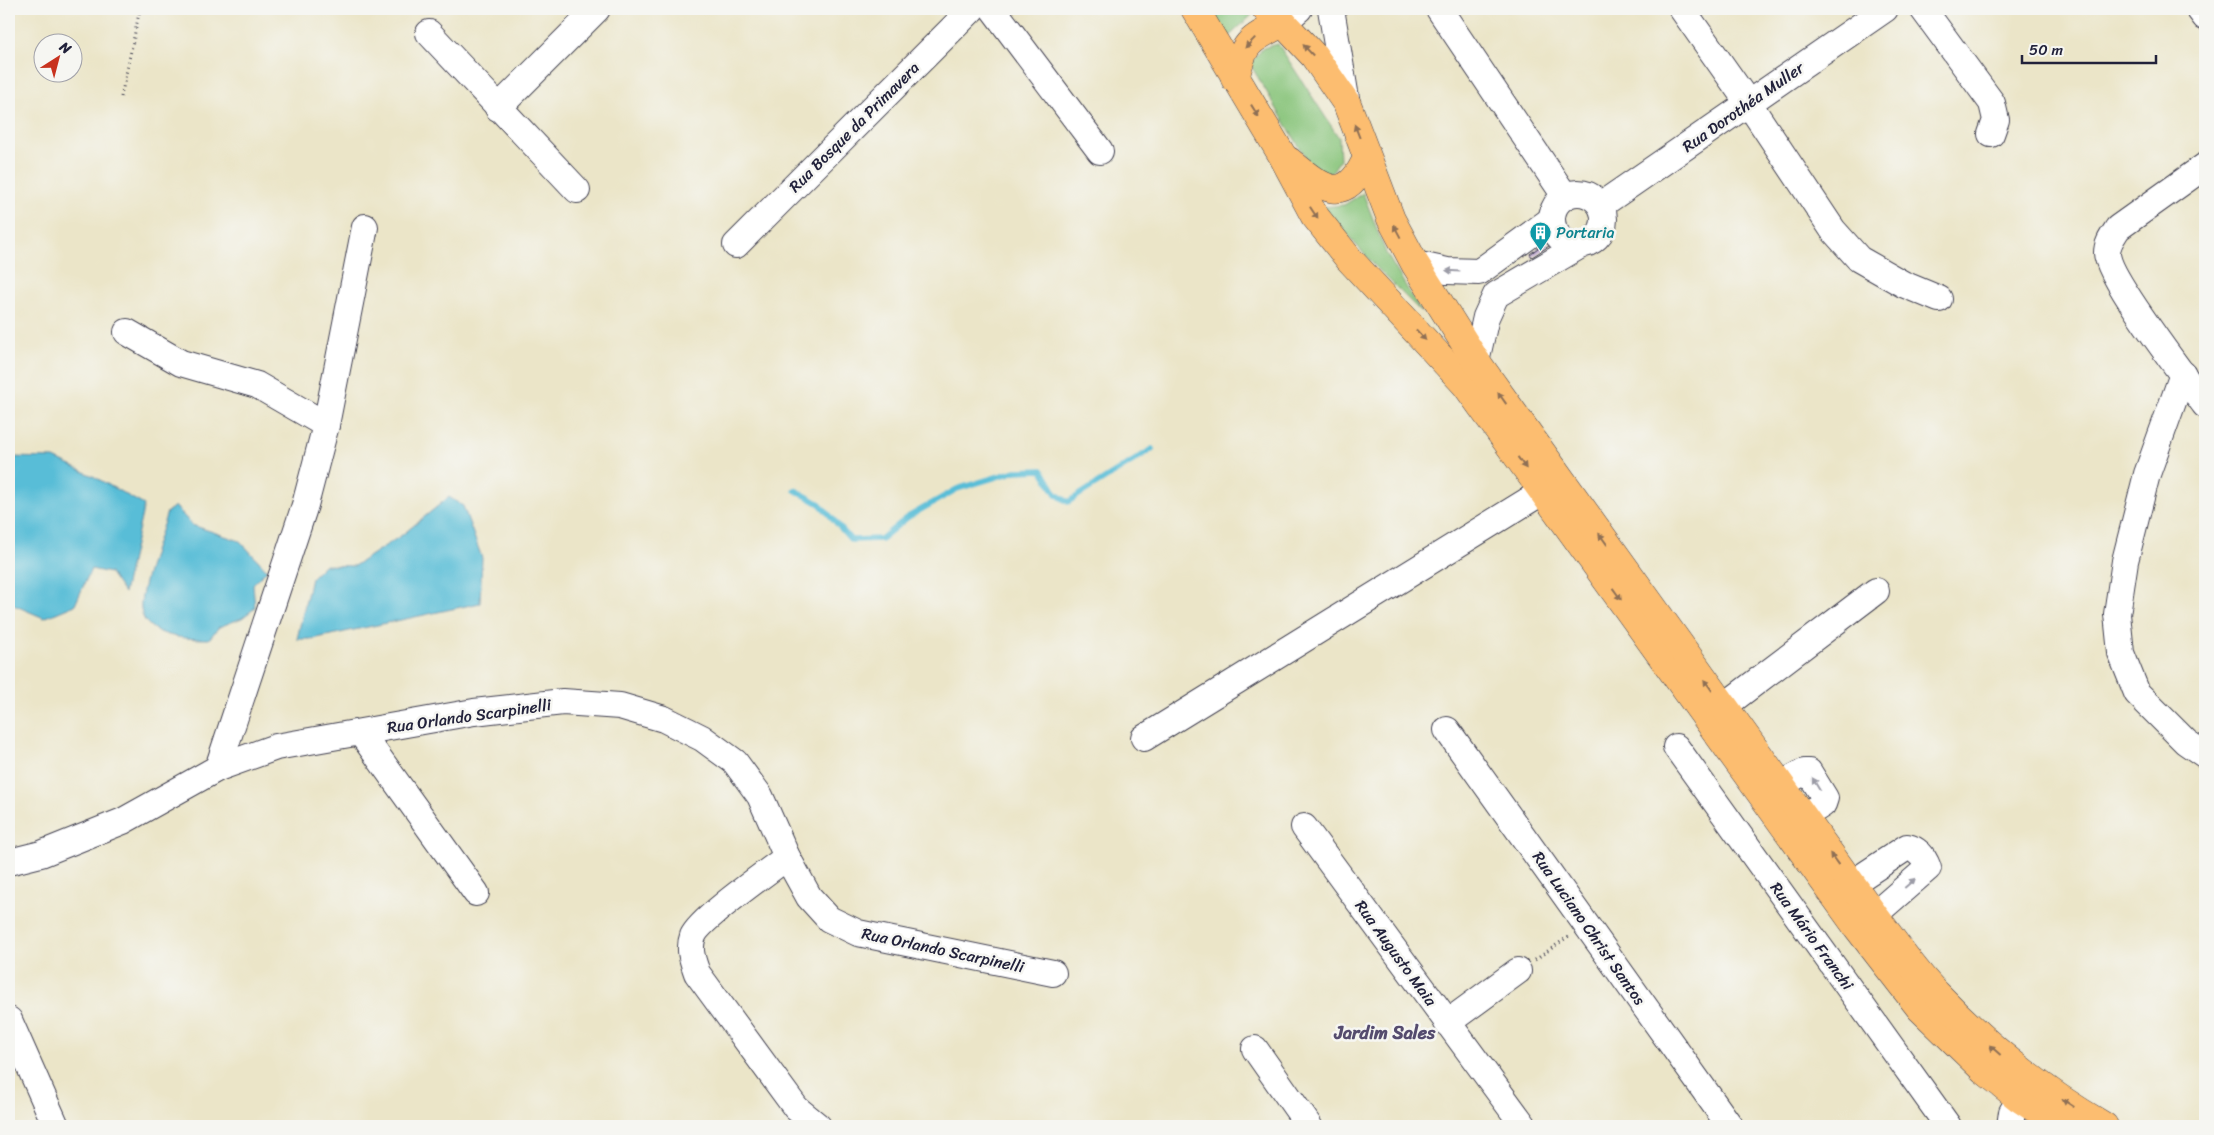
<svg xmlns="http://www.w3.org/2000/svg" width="2214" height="1135" font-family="Sriracha,sans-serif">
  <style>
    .green { fill: #88c47a; stroke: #55735a }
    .water { fill: #59bdd7; stroke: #3e7089 }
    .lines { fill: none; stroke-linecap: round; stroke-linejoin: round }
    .stream { stroke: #59bdd7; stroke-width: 5.5 }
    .building { fill: #b599cc }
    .minor-casing { stroke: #403f50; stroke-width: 28 }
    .major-casing { stroke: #403f50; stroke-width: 29 }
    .path { stroke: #403f50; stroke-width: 3; stroke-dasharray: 1 4; stroke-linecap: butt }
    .minor { stroke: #fff; stroke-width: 26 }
    .major { stroke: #fcbd6f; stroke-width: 28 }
    .oneway { fill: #8f7055 }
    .oneway2 { fill: #9c9ca7 }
    .labels { text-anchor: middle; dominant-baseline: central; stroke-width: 5; stroke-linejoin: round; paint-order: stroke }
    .street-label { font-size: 16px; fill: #22223b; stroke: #f6f6f2 }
    .culture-label { font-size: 16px; fill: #0d838f; stroke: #f6f6f2; text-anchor: start }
    .neighbourhood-label { font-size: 18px; font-weight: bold; fill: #554c6e; stroke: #f6f6f2 }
  </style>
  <rect width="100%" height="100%" fill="#f6f6f2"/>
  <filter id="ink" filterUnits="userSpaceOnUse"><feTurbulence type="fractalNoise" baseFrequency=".02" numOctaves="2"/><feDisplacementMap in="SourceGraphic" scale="10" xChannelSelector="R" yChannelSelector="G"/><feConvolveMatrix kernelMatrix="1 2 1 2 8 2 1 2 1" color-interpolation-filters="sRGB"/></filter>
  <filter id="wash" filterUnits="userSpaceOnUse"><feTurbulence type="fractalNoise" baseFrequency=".0096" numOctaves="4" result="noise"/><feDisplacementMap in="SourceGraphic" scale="20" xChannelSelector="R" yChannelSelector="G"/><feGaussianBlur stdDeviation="1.12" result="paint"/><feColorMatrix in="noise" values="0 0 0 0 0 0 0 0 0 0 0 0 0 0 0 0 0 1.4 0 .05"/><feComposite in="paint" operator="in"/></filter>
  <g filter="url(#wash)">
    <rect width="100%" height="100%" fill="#ebe5c8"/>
    <g class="green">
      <path d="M1210 9H1246L1252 15 1226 39Z"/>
      <path d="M1278 44 1339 138 1340 160 1331 173H1318L1308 161 1250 64 1263 48Z"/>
      <path d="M1363 193 1386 253 1422 313 1373 264 1323 207 1344 205Z"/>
    </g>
    <g class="water">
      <path d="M9 457 54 458 93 476 144 505 124 593 110 573 91 569 75 605 44 618 9 603Z"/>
      <path d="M449 497 463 506 482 558 480 603 312 639H297L311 578 324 565 354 566 402 535Z"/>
      <path d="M175 506 192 525 240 541 267 570 253 584 255 608 242 618 219 627 209 639C188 639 144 638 141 609 139 590 161 533 167 512Z"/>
    </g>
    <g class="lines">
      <path class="stream" d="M795 490 820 504 851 540 881 539 908 517 957 489 1016 471 1042 470 1056 494 1068 502 1152 449"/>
    </g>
    <g id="blocks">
      <path class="building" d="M1546 242 1549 246 1532 257 1530 254Z"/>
    </g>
  </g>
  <g filter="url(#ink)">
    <use href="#blocks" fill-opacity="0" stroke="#403f50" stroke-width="1"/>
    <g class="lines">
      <defs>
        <g id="minor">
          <path d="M993 9 1100 151"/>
          <path d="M1331 9 1347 104"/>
          <path d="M1439 9 1565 196"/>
          <path d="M1682 9 1749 104 1833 230 1859 259 1903 284 1939 299"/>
          <path d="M1923 9 1992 103 1996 120 1991 134"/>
          <path d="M2199 9 2205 17"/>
          <path d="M1283 23 1299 9"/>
          <path d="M429 33 577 190"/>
          <path d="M498 108 597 9"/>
          <path d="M2205 166 2118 228C2113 236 2107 243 2107 253 2107 277 2187 380 2205 405"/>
          <circle cx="1578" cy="219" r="26"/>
          <path d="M1601 205 1885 9"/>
          <path d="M736 245 972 9"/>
          <path d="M1415 264 1447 271 1479 272 1552 219"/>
          <path d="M127 332 181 363 257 385 326 425"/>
          <path d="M1476 361 1486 317 1496 295 1581 245"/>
          <path d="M2183 374 2147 474 2125 561 2117 614 2121 653 2137 693 2186 742 2205 755"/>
          <path d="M1723 707 1876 591"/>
          <path d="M1447 730 1730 1126"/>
          <path d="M361 733 476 893"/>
          <path d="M1144 738 1542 492"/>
          <path d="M1676 747 1948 1126"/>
          <path d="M218 768 305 505 326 425 365 227"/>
          <path d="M1780 785 1804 772H1809L1825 798 1823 804 1803 817"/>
          <path d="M1304 827 1524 1126"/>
          <path d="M787 857C769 871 700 919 693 936 688 950 693 961 697 973L796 1108 818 1126"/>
          <path d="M9 862 41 854 123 821 218 768 276 747 474 712 563 702 620 706 664 719 702 738 735 762 760 796 787 857 809 897 829 919 858 933 1053 973"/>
          <path d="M1851 884 1907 847C1918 849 1924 857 1928 868L1874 915"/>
          <path d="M9 1020 56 1126"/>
          <path d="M1447 1023 1518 971"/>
          <path d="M1255 1049 1309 1126"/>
          <path d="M2010 1126 2012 1112 2032 1081"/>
        </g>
        <g id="major">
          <path d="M1195 9 1282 155 1314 215 1349 259 1466 385 1857 927 1920 1008 1984 1070 2019 1098 2062 1126"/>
          <path d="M1266 9 1283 23 1314 56 1347 104 1391 219 1415 264 1476 361 1874 915C1894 941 1913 970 1936 993 1986 1046 2042 1090 2104 1126"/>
          <path d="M1235 79C1244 41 1249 40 1283 23"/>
          <path d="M1289 161C1322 188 1344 208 1367 158"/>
        </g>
      </defs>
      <use href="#minor" class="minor-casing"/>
      <use href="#major" class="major-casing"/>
      <g class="path">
        <path d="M121 97 140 9"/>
        <path d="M1535 960 1569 936"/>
      </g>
      <use href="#minor" class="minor"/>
      <use href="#major" class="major"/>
    </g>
    <defs><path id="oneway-solid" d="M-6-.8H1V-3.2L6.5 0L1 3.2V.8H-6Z" transform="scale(1.25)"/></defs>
    <g class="oneway">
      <use href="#oneway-solid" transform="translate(1250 43) rotate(134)"/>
      <use href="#oneway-solid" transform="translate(1308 50) rotate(-133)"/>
      <use href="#oneway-solid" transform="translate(1255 111) rotate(58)"/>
      <use href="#oneway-solid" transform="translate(1357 131) rotate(-111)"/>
      <use href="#oneway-solid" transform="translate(1314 213) rotate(57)"/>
      <use href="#oneway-solid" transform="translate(1397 231) rotate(-118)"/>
      <use href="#oneway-solid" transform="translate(1421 335) rotate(47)"/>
      <use href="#oneway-solid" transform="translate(1502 398) rotate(-125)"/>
      <use href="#oneway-solid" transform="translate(1522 463) rotate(54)"/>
      <use href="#oneway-solid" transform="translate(1603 539) rotate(-126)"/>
      <use href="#oneway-solid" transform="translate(1617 594) rotate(54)"/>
      <use href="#oneway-solid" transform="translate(1708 685) rotate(-126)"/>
      <use href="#oneway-solid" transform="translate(1834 859) rotate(-126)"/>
      <use href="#oneway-solid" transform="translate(1995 1050) rotate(-138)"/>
      <use href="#oneway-solid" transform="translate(2068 1103) rotate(-147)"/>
    </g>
    <g class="oneway2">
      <use href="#oneway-solid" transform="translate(1453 271) rotate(-176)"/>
      <use href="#oneway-solid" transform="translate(1816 784) rotate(-121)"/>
      <use href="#oneway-solid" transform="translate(1910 883) rotate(-41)"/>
    </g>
  </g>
  <defs>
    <symbol id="building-pin" viewBox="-11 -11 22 30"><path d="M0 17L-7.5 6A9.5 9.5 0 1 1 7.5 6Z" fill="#0f9aa8" stroke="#f6f6f2"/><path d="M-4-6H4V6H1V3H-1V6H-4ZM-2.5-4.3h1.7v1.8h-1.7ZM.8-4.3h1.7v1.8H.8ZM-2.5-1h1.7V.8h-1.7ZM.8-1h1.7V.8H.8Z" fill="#fff"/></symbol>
  </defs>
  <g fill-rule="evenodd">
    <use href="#building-pin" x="1528" y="220" width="25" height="34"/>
  </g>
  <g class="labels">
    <g class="street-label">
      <text transform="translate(1743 107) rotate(-35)">Rua Dorothéa Muller</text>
      <text transform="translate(854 127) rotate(-45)">Rua Bosque da Primavera</text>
      <text transform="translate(469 716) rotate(-8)">Rua Orlando Scarpinelli</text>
      <text transform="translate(1589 928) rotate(55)">Rua Luciano Christ Santos</text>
      <text transform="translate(1812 936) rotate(54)">Rua Mário Franchi</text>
      <text transform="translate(943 950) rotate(12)">Rua Orlando Scarpinelli</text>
      <text transform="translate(1396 953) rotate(54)">Rua Augusto Maia</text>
    </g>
    <g class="culture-label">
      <text x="1556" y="232">Portaria</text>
    </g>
    <g class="neighbourhood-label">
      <text x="1385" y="1033">Jardim Sales</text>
    </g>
  </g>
  <rect width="2214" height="1135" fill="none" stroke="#f6f6f2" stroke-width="30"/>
  <g transform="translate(58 58) rotate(36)"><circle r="24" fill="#f6f6f2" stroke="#a1a1a9"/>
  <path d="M0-4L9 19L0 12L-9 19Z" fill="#c8321e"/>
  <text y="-8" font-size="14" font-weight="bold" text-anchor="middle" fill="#22223b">N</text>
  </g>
  <path d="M2022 55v8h134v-8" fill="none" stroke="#22223b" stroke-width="2.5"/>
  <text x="2029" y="55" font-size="15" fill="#22223b" stroke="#f6f6f2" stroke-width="4" paint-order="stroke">50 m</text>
</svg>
